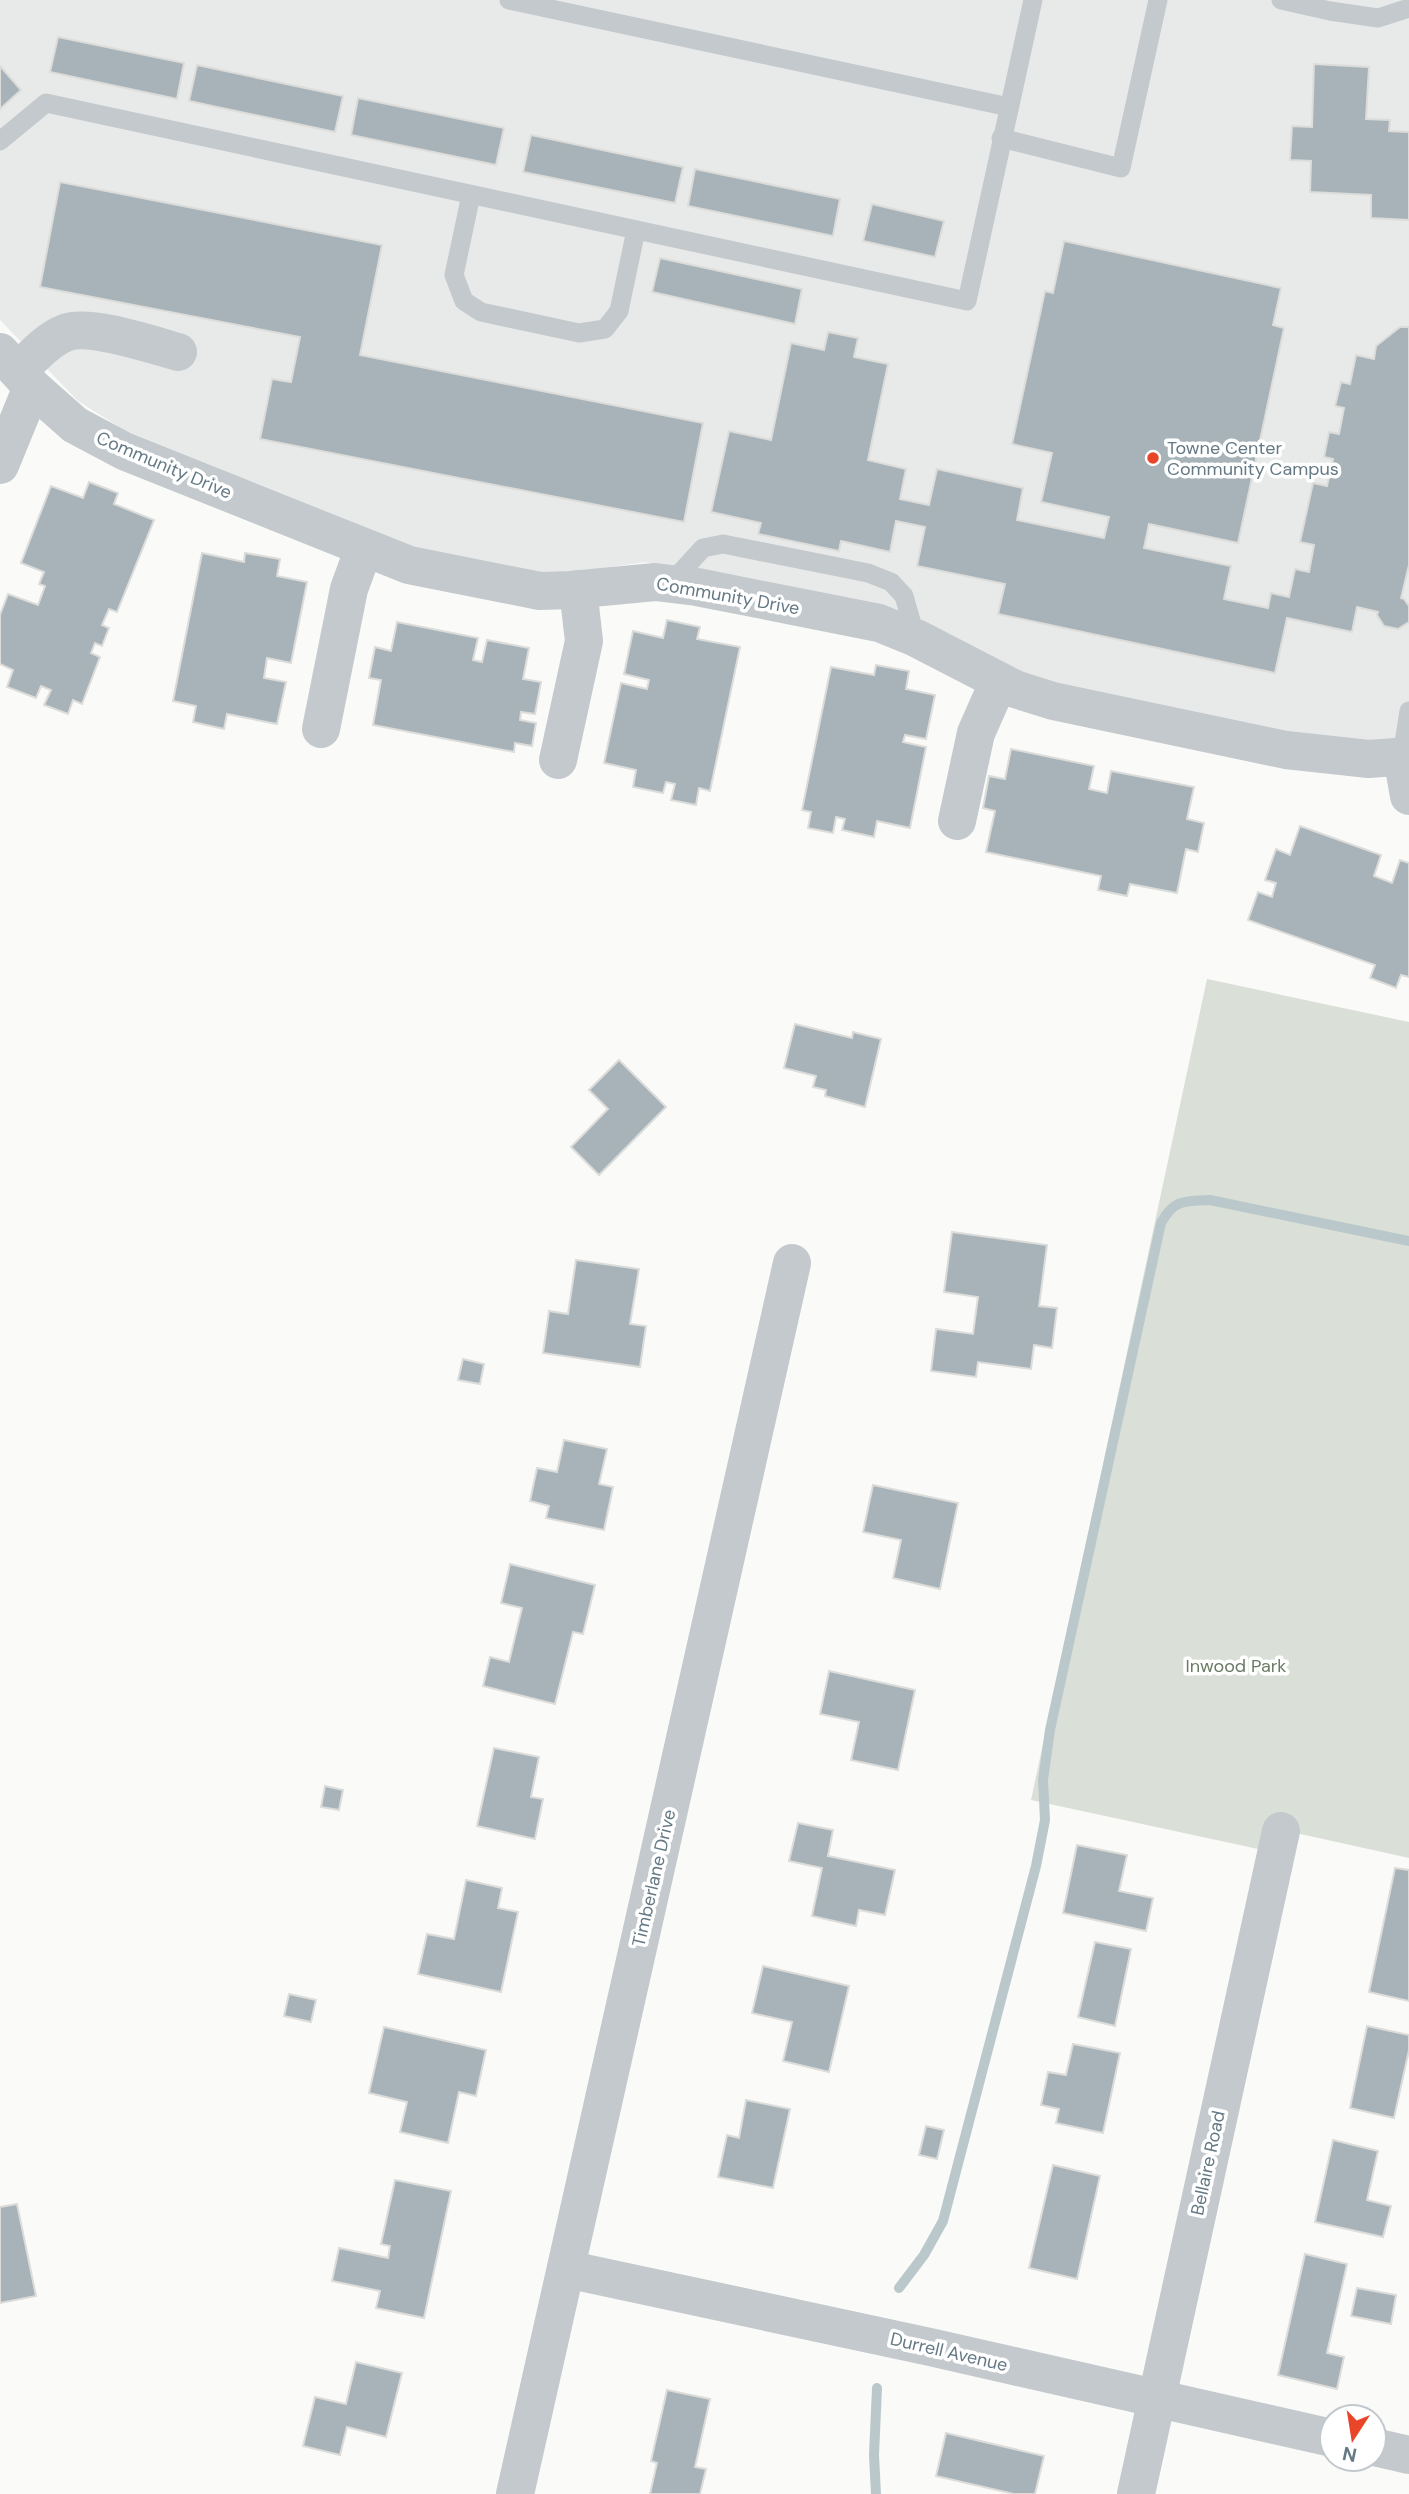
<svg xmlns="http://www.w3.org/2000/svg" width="1409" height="2494" font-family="'DM Sans',sans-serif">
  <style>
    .built { fill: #e8eae9 }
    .green { fill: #dae0d7 }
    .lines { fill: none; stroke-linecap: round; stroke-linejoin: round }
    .stream { stroke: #bbc8cb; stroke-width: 10 }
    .building { fill: #a7b3b8; stroke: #dcdcda; stroke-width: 2 }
    .lane { stroke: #c3c9cc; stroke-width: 19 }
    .street { stroke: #c3c9cc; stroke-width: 38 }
    .poi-dot { fill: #e94529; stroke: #fff; stroke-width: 2.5 }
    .labels { text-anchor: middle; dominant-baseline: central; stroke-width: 7; stroke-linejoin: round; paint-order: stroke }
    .poi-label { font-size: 18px; fill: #647984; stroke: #fff; text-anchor: start }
    .street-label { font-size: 18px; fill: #647984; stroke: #fff }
    .park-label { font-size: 18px; fill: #697b63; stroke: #fff }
  </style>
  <rect width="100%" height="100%" fill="#fafaf8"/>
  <path class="built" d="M0 0H1409V744L1338 743 1042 681 884 609 646 562 575 572 541 573 407 548 365 527 124 430 78 401 0 320Z"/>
  <path class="green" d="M1207 979 1409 1022V1858L1296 1833 1290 1856 1031 1800Z"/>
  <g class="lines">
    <g class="stream">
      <path d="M899 2288 924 2255 943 2221 1036 1866 1045 1820 1043 1780 1050 1730 1161 1223C1174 1199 1185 1201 1210 1200L1409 1241"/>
      <path d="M876 2494 874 2455 877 2388"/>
    </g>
  </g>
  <g class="building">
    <path d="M58 37 184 63 177 99 50 72Z"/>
    <path d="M1314 64 1369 67 1366 119 1390 120 1389 131 1409 132V220L1371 218V195L1310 192 1311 161 1290 160 1292 126 1312 127Z"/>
    <path d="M197 65 343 96 335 132 189 101Z"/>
    <path d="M0 66 21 90 0 109Z"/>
    <path d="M358 98 504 128 496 165 351 135Z"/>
    <path d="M531 135 683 167 675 203 523 172Z"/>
    <path d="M695 169 840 199 833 236 688 206Z"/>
    <path d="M60 182 382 245 360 355 703 423 684 522 260 439 272 379 291 382 300 337 40 287Z"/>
    <path d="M872 204 944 221 935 257 863 241Z"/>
    <path d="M1064 241 1281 288 1273 325 1284 328 1238 543 1149 524 1144 548 1231 566 1224 599 1268 608 1271 593 1289 597 1295 569 1309 572 1314 545 1300 542 1313 483 1327 486 1333 459 1324 457 1329 432 1339 434 1344 408 1335 406 1341 382 1350 384 1356 355 1374 359 1376 346 1400 327H1409V565L1401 598 1404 599 1409 606V622L1398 629 1384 626 1377 615 1378 612 1357 607 1352 632 1287 618 1275 673 998 614 1005 584 917 566 925 527 896 521 890 552 841 541 839 551 758 534 761 523 711 512 729 431 771 440 791 343 824 350 828 332 858 338 854 357 888 364 868 460 906 469 900 499 929 505 937 469 1023 488 1017 520 1104 538 1109 517 1041 502 1052 453 1012 444 1045 291 1053 293Z"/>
    <path d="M660 258 802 289 795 324 652 292Z"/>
    <path d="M89 482 118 493 114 504 154 520 117 612 109 609 102 625 109 628 102 646 95 643 91 653 100 657 82 704 73 700 68 714 44 705 51 690 41 686 36 698 7 687 13 670 0 664V615L8 594 38 605 45 586 39 584 44 572 21 563 51 486 83 498Z"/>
    <path d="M202 553 244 562 245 553 280 559 277 576 307 582 291 663 267 658 264 678 286 682 277 724 227 714 224 729 193 722 196 706 173 701Z"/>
    <path d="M667 620 700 627 697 639 740 647 710 791 699 788 696 805 671 800 675 784 666 782 663 793 633 787 636 770 604 763 621 683 647 689 649 680 624 674 633 631 663 638Z"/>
    <path d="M397 622 478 638 473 660 482 662 487 640 529 648 523 679 541 682 535 714 521 712 520 720 536 723 532 746 515 743 514 752 373 725 381 680 369 678 375 647 391 651Z"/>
    <path d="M876 665 909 671 906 689 935 695 926 739 905 735 903 742 926 747 910 828 877 821 874 837 842 830 845 819 836 817 833 833 808 828 811 812 802 810 831 667 874 675Z"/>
    <path d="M1011 749 1094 766 1089 789 1107 793 1111 771 1194 787 1187 819 1204 823 1198 852 1186 849 1177 893 1130 884 1127 896 1098 890 1101 876 986 852 995 811 983 808 989 776 1005 779Z"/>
    <path d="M1300 826 1381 855 1374 876 1392 883 1400 860 1409 863V977L1401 975 1396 988 1370 978 1375 965 1248 920 1258 892 1272 897 1276 883 1265 880 1276 849 1290 855Z"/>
    <path d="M795 1024 852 1038 853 1032 881 1039 865 1107 825 1096 826 1090 813 1087 816 1076 784 1068Z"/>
    <path d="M619 1060 666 1107 599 1175 571 1147 608 1109 589 1090Z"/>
    <path d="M952 1232 1047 1245 1039 1306 1057 1308 1052 1348 1034 1345 1031 1369 978 1362 976 1377 931 1371 936 1329 973 1334 978 1297 944 1292Z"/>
    <path d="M576 1260 639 1269 630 1324 646 1326 640 1367 543 1353 549 1311 568 1314Z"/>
    <path d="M463 1359 484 1364 480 1384 458 1380Z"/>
    <path d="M564 1440 607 1449 599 1484 613 1487 604 1530 546 1518 549 1506 530 1501 537 1468 557 1472Z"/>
    <path d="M873 1485 958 1503 940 1589 893 1578 901 1540 863 1532Z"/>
    <path d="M510 1564 595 1585 583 1634 573 1632 555 1704 483 1686 490 1657 509 1662 522 1608 501 1603Z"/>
    <path d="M829 1671 915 1690 898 1770 851 1760 859 1722 820 1714Z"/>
    <path d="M494 1748 539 1757 531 1797 543 1799 535 1839 477 1826Z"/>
    <path d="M325 1786 343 1790 339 1810 321 1807Z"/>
    <path d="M798 1823 833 1830 828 1856 895 1870 885 1915 859 1910 856 1926 812 1916 822 1868 789 1861Z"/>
    <path d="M1077 1845 1127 1855 1119 1891 1153 1898 1146 1931 1063 1913Z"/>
    <path d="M1395 1868 1409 1870V2001L1369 1992Z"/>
    <path d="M466 1880 502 1888 498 1908 518 1912 501 1992 418 1974 427 1934 454 1939Z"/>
    <path d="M1095 1942 1131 1949 1115 2026 1078 2017Z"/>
    <path d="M763 1966 849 1986 829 2072 783 2061 792 2022 752 2013Z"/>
    <path d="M289 1994 316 2000 311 2022 284 2016Z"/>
    <path d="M1367 2026 1409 2035V2050L1394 2118 1350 2108Z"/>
    <path d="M384 2027 486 2050 476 2096 459 2092 448 2143 400 2132 407 2102 369 2093Z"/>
    <path d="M1073 2044 1120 2053 1103 2133 1056 2123 1059 2109 1041 2105 1048 2072 1066 2075Z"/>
    <path d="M746 2100 790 2109 773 2188 718 2177 727 2135 739 2138Z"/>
    <path d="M926 2126 944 2130 937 2159 919 2155Z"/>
    <path d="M1333 2140 1378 2151 1367 2200 1391 2206 1383 2237 1315 2222Z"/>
    <path d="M1053 2165 1100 2176 1077 2279 1029 2268Z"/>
    <path d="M395 2180 451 2191 424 2318 376 2308 380 2291 332 2281 339 2248 388 2258 390 2246 381 2244Z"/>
    <path d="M17 2204 36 2296 0 2303V2207Z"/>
    <path d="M1305 2254 1347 2264 1327 2353 1344 2357 1337 2389 1278 2375Z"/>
    <path d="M1357 2288 1396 2295 1391 2324 1351 2316Z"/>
    <path d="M356 2362 402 2373 386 2437 347 2427 340 2455 303 2446 315 2397 346 2404Z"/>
    <path d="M667 2390 710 2399 695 2467 706 2469 700 2494H650L657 2463 651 2461Z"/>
    <path d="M946 2433 1044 2456 1035 2494H1014L936 2476Z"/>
  </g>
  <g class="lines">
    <g class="lane">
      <path d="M509 0 1009 107"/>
      <path d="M1281 0 1330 11 1378 18 1409 8"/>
      <path d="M1001 138 1121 168 1158 0"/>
      <path d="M0 141 46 103 967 301 1033 0"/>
      <path d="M471 195 454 275 464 301 481 312 579 333 605 329 619 311 636 230"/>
      <path d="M670 584 703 548 723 544 868 573 891 582 904 596 916 638"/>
      <path d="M1402 756 1409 711"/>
    </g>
    <g class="street">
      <path d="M0 352 32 387 75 425 124 451 409 565 540 591 571 590 655 582 697 587 879 623 916 638 1015 689 1053 701 1286 750 1369 759 1409 756"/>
      <path d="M18 371C32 358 47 340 65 333 88 323 153 345 178 352"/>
      <path d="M0 465 32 387"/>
      <path d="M321 729 349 589 364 548"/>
      <path d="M1402 756 1409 796"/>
      <path d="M558 760 584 641 578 589"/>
      <path d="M957 821 976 733 999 681"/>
      <path d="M566 2269 930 2347 1332 2438"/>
      <path d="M1374 2447 1409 2455"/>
      <path d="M515 2494 792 1263"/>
      <path d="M1136 2494 1281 1831"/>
    </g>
  </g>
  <circle class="poi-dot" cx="1153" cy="458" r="7"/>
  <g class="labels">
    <g class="poi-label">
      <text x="1167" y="448">Towne Center<tspan x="1167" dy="21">Community Campus</tspan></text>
    </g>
    <g class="street-label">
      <text transform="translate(164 465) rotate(23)">Community Drive</text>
      <text transform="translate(728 596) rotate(10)">Community Drive</text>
      <text transform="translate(654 1878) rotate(-77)">Timberlane Drive</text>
      <text transform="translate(1208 2163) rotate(-78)">Bellaire Road</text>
      <text transform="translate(949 2352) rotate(13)">Durrell Avenue</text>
    </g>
    <g class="park-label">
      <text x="1236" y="1666">Inwood Park</text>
    </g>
  </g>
  <g transform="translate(1353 2438) rotate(192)"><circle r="33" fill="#ffffff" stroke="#c1c9ce" stroke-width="2"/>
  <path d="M0-5L12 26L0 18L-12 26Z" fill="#e94529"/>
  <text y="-10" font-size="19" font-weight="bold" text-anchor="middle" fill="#647984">N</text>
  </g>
</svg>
